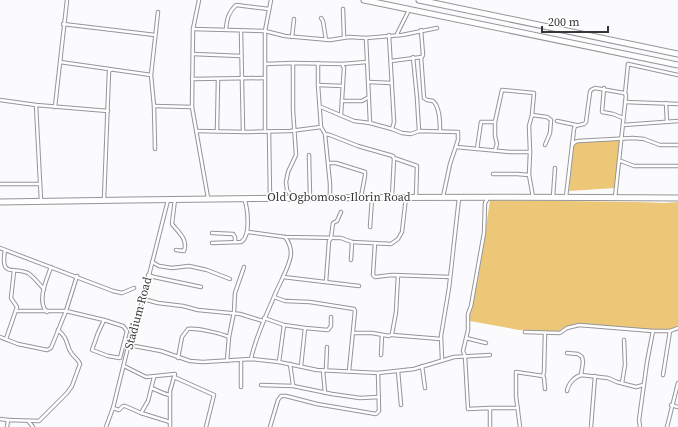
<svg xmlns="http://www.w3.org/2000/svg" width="678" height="427" font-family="'Source Serif 4',serif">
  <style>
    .green { fill: #edc778 }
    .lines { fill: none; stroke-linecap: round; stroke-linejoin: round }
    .street-casing { stroke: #95959a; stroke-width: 4.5 }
    .highway-casing { stroke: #95959a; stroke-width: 7 }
    .street { stroke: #fff; stroke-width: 2.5 }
    .highway { stroke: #fff; stroke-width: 5 }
    .labels { text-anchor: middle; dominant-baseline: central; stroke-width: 3; stroke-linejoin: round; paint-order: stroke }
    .street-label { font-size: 12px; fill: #373739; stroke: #fff }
  </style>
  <rect width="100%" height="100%" fill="#fbfbfe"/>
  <g class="green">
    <path d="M618 140 620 141 615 188 569 191 573 145 580 142Z"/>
    <path d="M490 200 638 202 664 203 678 202V325L676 328 671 330H658L584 324 565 327 557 332 519 330 470 321 469 315 478 280Z"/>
  </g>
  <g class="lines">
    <defs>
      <g id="street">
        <path d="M199 0 193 29 192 107 208 198"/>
        <path d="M343 9 344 38"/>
        <path d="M321 18 323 21 326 40"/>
        <path d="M63 24 155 35"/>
        <path d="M193 29 265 31 285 36 330 40 349 37 366 38 402 35 437 28"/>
        <path d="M226 29C227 19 228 13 236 5L269 9"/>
        <path d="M241 31 243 132"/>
        <path d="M397 34 409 10"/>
        <path d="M389 35 394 122 392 129"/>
        <path d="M292 37 294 19"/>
        <path d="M366 38 370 123"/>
        <path d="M193 54 241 56"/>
        <path d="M413 57 417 98 419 131"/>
        <path d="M421 57 424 98 427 100 433 101C440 107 440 122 440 131"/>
        <path d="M391 61 422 57 423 55 421 30"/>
        <path d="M60 62 151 75"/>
        <path d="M318 63V85L321 127 325 134 330 184V197"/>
        <path d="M265 64 293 63 342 64 344 68 341 115"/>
        <path d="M342 64 367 62"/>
        <path d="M192 79 265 78"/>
        <path d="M369 82 391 83"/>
        <path d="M318 85 343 86"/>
        <path d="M604 88 602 112 613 114 623 118"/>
        <path d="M625 94 628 64 678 75"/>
        <path d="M0 100 36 105 108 111"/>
        <path d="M342 101H362L369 97"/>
        <path d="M625 102 678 104"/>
        <path d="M666 103 667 122"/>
        <path d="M36 105 41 201"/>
        <path d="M154 106 192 107"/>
        <path d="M55 107 67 0"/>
        <path d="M321 107 354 121 370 123 392 129 402 133 411 134 419 131 458 132V140L450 164 443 197"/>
        <path d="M532 115 547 117 551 120 550 133 545 145"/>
        <path d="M557 121 576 125"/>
        <path d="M623 125 678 121"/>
        <path d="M196 131 247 132 290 131 321 127"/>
        <path d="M217 131 218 79"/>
        <path d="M265 132V31L271 0"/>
        <path d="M269 132 270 198"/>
        <path d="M325 134 330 135 358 146 393 156 394 159 392 197"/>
        <path d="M572 145 575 142 578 141 633 138 644 139 660 145H678"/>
        <path d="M456 147 510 152H530"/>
        <path d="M155 149 154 106 151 75 158 12"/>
        <path d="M477 149 481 122H495L502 90 534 93 532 115 529 126 530 152 529 175 533 197"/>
        <path d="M495 150 497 144 495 136V122"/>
        <path d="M309 155 310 197"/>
        <path d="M394 158 417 166 416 197"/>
        <path d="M619 162 621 161 634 166H678"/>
        <path d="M329 163H336L365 172V176L361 197"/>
        <path d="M493 174H517L529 175"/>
        <path d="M0 184H40"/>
        <path d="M553 197 555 168"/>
        <path d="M566 197 574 129 575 126 584 124 586 122 590 92 591 90 595 88 624 93 626 95 615 198"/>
        <path d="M293 198 287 190 286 182 288 172 296 155 293 110V63"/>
        <path d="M488 198 485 203 484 233 471 306 468 314V330L463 351 465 356 468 409 490 408V427"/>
        <path d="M175 199 172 224C179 233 188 239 184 251L176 250"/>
        <path d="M104 200 109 71 111 70"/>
        <path d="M370 227 372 198"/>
        <path d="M248 232 285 237 341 238 352 242 391 244 398 239 402 232 406 197"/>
        <path d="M212 233 233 234 235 237V242"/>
        <path d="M212 243 241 242C251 236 248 209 244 198"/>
        <path d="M375 243 373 275 375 277 392 275 450 277"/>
        <path d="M0 248 113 291 122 293 134 288"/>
        <path d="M5 250C0 279 14 266 28 273 34 277 39 284 44 289"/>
        <path d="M351 260 352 242"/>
        <path d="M152 262 159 266 172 268 189 266 207 270 230 279"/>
        <path d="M148 275 154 277 201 287"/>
        <path d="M283 277 359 286"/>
        <path d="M326 282 329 241 331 238 333 223 337 221 341 212"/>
        <path d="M274 297 285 301 310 302 354 309 355 311 349 371"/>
        <path d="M143 299 158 303 183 306 198 310 240 314 263 321"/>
        <path d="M17 311H66L104 320 123 326 127 331 120 358 108 356 92 350 98 333 104 320"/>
        <path d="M47 312C36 301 47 279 51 267"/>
        <path d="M264 318 284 325 305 328 328 330 331 326V317"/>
        <path d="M525 332 560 333 567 328 579 325 653 331"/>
        <path d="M353 333H372L389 336 392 334 396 312 398 275"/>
        <path d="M392 335 441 339"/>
        <path d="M0 337 18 344 47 350 51 348 66 311 77 276"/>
        <path d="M466 338 486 343"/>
        <path d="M6 339 17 307 11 298 14 271"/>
        <path d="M129 345 161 351 190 361 203 362 251 359 279 362 317 370 378 373 414 369 454 357 490 355"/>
        <path d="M567 353 578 354 582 357 583 362 581 375"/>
        <path d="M381 355 382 335"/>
        <path d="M178 358 182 337 188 329C197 328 220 333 229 337"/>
        <path d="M251 359C256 335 267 314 276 292 281 281 290 265 291 254 291 247 289 242 285 237"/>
        <path d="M442 359 441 336 449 288 459 198"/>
        <path d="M241 360V387"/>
        <path d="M227 361 229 337 234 312 235 293 244 267"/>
        <path d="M279 362 284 325"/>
        <path d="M290 364 293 385"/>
        <path d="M124 366 146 377 175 374 170 391V427"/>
        <path d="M301 366 305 328"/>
        <path d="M422 366 425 388"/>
        <path d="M323 370 325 393"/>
        <path d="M326 370 327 347"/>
        <path d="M398 371 401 405"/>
        <path d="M663 375 670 331"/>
        <path d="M543 376 544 372 545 333"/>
        <path d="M174 377 214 395 206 427"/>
        <path d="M622 383 625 365 624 340"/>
        <path d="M261 385 293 386 332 394 360 398 379 397"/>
        <path d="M151 388C158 390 162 394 170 395"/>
        <path d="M567 391C568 384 574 377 581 375L608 378 617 382 636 387 643 385"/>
        <path d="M671 405 678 407"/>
        <path d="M113 408 119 410 123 406H125L141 413 170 422"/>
        <path d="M490 408H518"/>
        <path d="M141 413 148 401 154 377"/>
        <path d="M0 419 8 420"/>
        <path d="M29 422 33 427"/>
        <path d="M7 427 8 420 39 421 67 393 72 386 80 364C78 359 75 358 72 354 65 345 70 340 58 330"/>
        <path d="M106 427 113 408 130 339 143 299 168 200"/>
        <path d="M270 427 278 400 281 396H286L317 404 376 414 379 411 378 373"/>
        <path d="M520 427 516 396V372L543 376 544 378 545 389"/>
        <path d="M591 427 595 376"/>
        <path d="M640 427 639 420 647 362 653 331H670L678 328"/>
        <path d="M667 427 678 383"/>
      </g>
      <g id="highway">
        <path d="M364 0 678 65"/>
        <path d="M419 0 678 54"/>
        <path d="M0 202C226 198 452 196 678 198"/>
      </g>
    </defs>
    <use href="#street" class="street-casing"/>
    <use href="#highway" class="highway-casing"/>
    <use href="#street" class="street"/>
    <use href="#highway" class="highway"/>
  </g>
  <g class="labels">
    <g class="street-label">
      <text x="339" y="197">Old Ogbomoso-Ilorin Road</text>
      <text transform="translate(138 313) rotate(-75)">Stadium Road</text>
    </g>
  </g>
  <path d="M542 26v6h66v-6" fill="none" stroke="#373739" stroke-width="2"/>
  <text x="548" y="26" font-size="12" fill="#373739" stroke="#ffffff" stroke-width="3" paint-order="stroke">200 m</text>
</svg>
